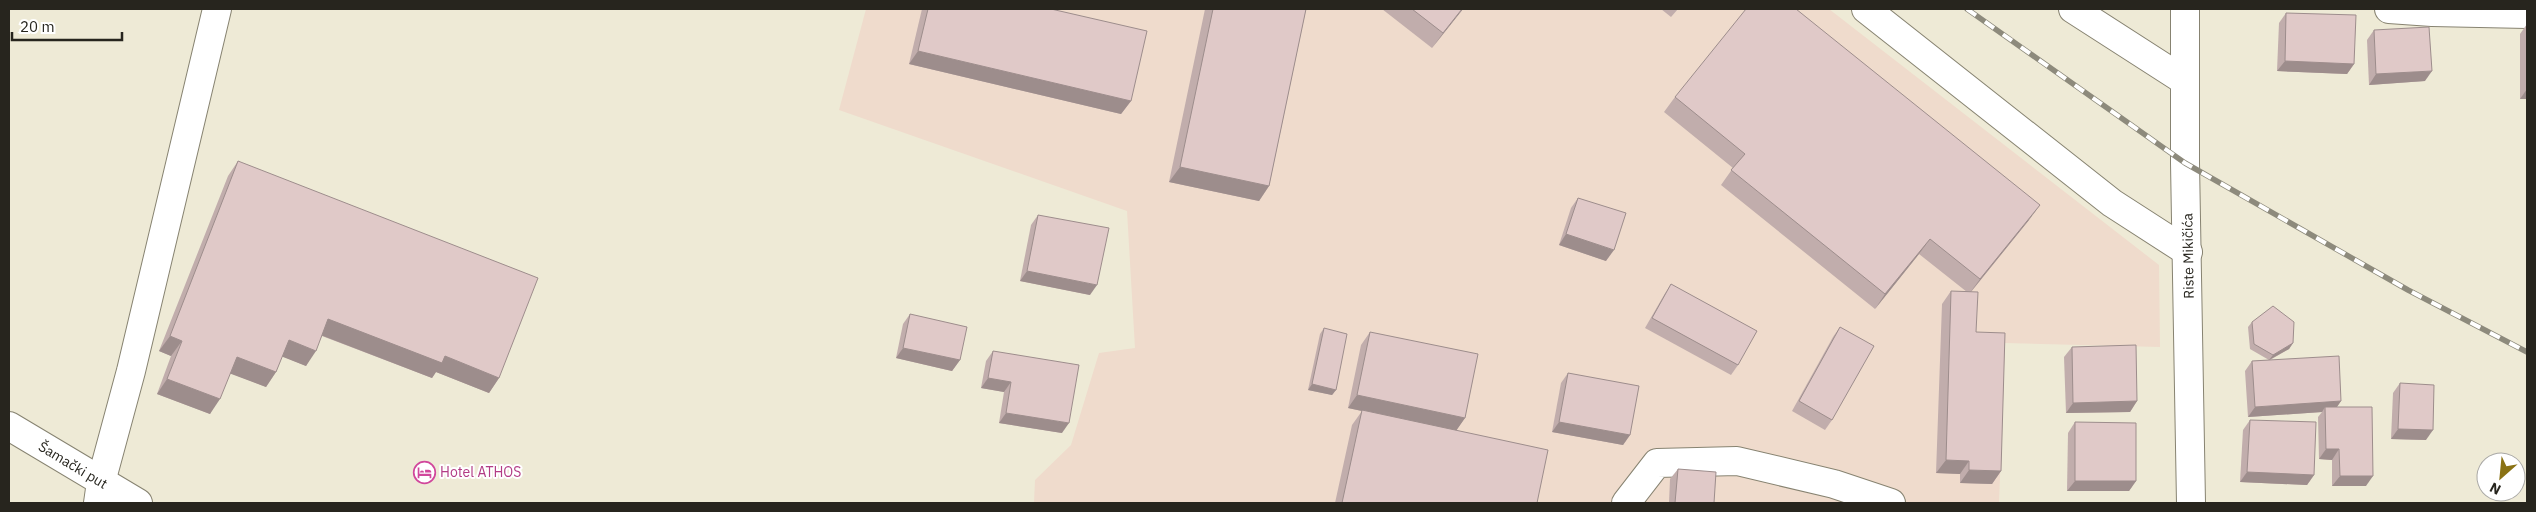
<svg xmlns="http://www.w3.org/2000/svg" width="2536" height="512" font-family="'IBM Plex Sans',sans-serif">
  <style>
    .industrial { fill: #efdbcc }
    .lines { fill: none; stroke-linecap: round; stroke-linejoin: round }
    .minor-casing { stroke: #878371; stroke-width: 30 }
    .major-casing { stroke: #878371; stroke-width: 30 }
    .minor { stroke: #fff; stroke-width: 28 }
    .major { stroke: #fff; stroke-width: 28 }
    .rail-casing { stroke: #8d8a7c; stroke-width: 5.5 }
    .rail { stroke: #fff; stroke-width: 4; stroke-dasharray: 11; stroke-linecap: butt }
    .wall { fill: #c1adac }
    .shaded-wall { fill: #9d8d8c }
    .building { fill: #e0c9c8; stroke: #9d8d8c }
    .labels { text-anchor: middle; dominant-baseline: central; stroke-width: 4; stroke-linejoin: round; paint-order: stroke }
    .street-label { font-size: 14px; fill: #27251e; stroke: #fff }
    .hotel-label { font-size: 14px; fill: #b23c85; stroke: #fff; text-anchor: start }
  </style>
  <rect width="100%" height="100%" fill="#eeead6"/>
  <path class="industrial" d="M866 9H1829L2159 265 2160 347 2005 343 1999 503H1034L1035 480 1071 445 1099 353 1135 348 1127 211 839 110Z"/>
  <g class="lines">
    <defs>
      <g id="minor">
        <path d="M1866 9 2112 203 2188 252"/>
        <path d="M2073 9 2185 81"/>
        <path d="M2389 9 2432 12 2527 14"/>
        <path d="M98 503 101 482 131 371 217 9"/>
        <path d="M1626 503 1657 463 1737 461 1834 484 1891 503"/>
      </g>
      <g id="major">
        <path d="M2185 9V163L2191 503"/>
        <path d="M9 426 138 503"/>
      </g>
    </defs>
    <use href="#minor" class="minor-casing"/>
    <use href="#major" class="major-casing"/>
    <use href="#minor" class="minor"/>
    <use href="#major" class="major"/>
    <defs>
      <path id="rail" d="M1967 9 2185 163 2408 290 2527 352"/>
    </defs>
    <use href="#rail" class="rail-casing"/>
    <use href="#rail" class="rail"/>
  </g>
  <g class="wall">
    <path d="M922 9H1051L1131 101 1121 114 909 64Z"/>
    <path d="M1205 9H1306L1269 186 1259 201 1169 182Z"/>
    <path d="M1382 9H1463L1432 48Z"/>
    <path d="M1661 9H1678L1671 17Z"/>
    <path d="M2286 13 2354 64 2347 74 2277 71 2279 23Z"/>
    <path d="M2527 24V99H2520V34Z"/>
    <path d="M2374 30 2425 81 2369 85 2367 40Z"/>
    <path d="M1675 97 2029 220 1971 292 1976 332 2001 471 1992 484 1960 483V474L1936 473 1942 304 1951 291 1967 292 1919 254 1875 309 1721 185 1733 168 1664 112Z"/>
    <path d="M238 161 499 378 489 393 436 372 432 378 322 336 306 366 282 356 276 372 266 387 230 373 210 414 157 394 171 356 159 351 228 176Z"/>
    <path d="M1578 198 1606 261 1559 245 1571 208Z"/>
    <path d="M1038 215 1090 295 1020 281 1031 225Z"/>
    <path d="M1671 284 1738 365 1731 375 1645 328 1664 295Z"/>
    <path d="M910 314 960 360 952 371 896 358 903 324Z"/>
    <path d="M2252 322 2293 343 2289 349 2270 360 2341 401 2337 407 2366 486H2332V460L2319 459 2318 417 2322 412 2248 417 2245 371 2252 361 2269 360 2250 349 2248 327Z"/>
    <path d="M1840 327 1832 420 1825 430 1792 411 1833 337Z"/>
    <path d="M1324 328 1336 390 1332 395 1308 390 1320 334Z"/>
    <path d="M1370 332 1465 418 1456 430 1537 503H1335L1352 425 1362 411 1348 408 1361 345Z"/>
    <path d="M2072 347 2137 401 2130 412 2066 413 2064 357Z"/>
    <path d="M993 351 1062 433 999 423 1004 392 981 388 986 361Z"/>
    <path d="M1568 373 1630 435 1623 445 1552 432 1561 383Z"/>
    <path d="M2400 383 2426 440 2391 439 2393 393Z"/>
    <path d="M2250 420 2314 475 2307 485 2240 482 2243 430Z"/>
    <path d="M2075 422 2136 481 2129 491H2067L2068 433Z"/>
    <path d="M1678 469 1714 503H1669L1670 479Z"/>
  </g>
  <g class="shaded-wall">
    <path d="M1462 9H1463L1432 48 1443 33Z"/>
    <path d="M918 51 1131 101 1121 114 909 64Z"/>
    <path d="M2285 61 2354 64 2347 74 2277 71Z"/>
    <path d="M2432 71 2425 81 2369 85 2376 74Z"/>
    <path d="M2527 89V99H2520Z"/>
    <path d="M1180 167 1269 186 1259 201 1169 182Z"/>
    <path d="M2040 205 2029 220 1969 294 1980 279Z"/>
    <path d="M1566 234 1614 250 1606 261 1559 245Z"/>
    <path d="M1930 239 1919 254 1875 309 1885 294Z"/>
    <path d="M1027 271 1097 285 1090 295 1020 281Z"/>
    <path d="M328 319 445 356 499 378 489 393 436 372 432 378 318 334Z"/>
    <path d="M170 336 182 341 171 356 159 351Z"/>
    <path d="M289 340 316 351 306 366 278 355Z"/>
    <path d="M2293 343 2289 349 2269 360 2273 355Z"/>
    <path d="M903 348 960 360 952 371 896 358Z"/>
    <path d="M237 357 276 372 266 387 226 372Z"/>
    <path d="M988 378 1011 382 1004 392 981 388Z"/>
    <path d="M167 379 220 399 210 414 157 394Z"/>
    <path d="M1312 384 1336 390 1332 395 1308 390Z"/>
    <path d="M1357 395 1465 418 1456 431 1362 410V411L1348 408Z"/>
    <path d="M2137 401 2130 412 2066 413 2073 403Z"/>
    <path d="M2341 401 2334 411 2325 407 2322 412 2248 417 2255 407Z"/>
    <path d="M1006 413 1069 423 1062 433 999 423Z"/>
    <path d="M1559 422 1630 435 1623 445 1552 432Z"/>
    <path d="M2398 429 2433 430 2426 440 2391 439Z"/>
    <path d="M2326 449H2339L2332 460 2319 459Z"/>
    <path d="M1946 460 1969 461 1960 474 1936 473Z"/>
    <path d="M1969 470 2001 471 1992 484 1960 483Z"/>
    <path d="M2247 472 2314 475 2307 485 2240 482Z"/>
    <path d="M2340 476H2373L2366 486H2332Z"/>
    <path d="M2075 481H2136L2129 491H2067Z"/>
  </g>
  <g class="building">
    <path d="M928 9H1051L1147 31 1131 101 918 51Z"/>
    <path d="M1213 9H1306L1269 186 1180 167Z"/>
    <path d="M1412 9H1462L1443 33Z"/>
    <path d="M1746 9H1796L2040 205 1980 279 1930 239 1885 294 1731 170 1745 154 1675 97Z"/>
    <path d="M2286 13 2356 15 2354 64 2285 61Z"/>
    <path d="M2429 27 2432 71 2376 74 2374 30Z"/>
    <path d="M238 161 538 278 499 378 445 356 442 363 328 319 316 351 289 340 276 372 237 357 220 399 167 379 182 341 170 336Z"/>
    <path d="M1578 198 1626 213 1614 250 1566 234Z"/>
    <path d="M1038 215 1109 228 1097 285 1027 271Z"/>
    <path d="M1671 284 1757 331 1738 365 1652 318Z"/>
    <path d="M1951 291 1978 292 1976 332 2005 333 2001 471 1969 470V461L1946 460Z"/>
    <path d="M2273 306 2294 322 2293 343 2273 355 2254 344 2252 322Z"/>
    <path d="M910 314 967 327 960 360 903 348Z"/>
    <path d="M1840 327 1874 346 1832 420 1799 401Z"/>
    <path d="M1324 328 1347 334 1336 390 1312 384Z"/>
    <path d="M1370 332 1478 354 1465 418 1357 395Z"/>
    <path d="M2136 345 2137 401 2073 403 2072 347Z"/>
    <path d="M993 351 1079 365 1069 423 1006 413 1011 382 988 378Z"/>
    <path d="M2339 356 2341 401 2255 407 2252 361Z"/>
    <path d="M1568 373 1639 386 1630 435 1559 422Z"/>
    <path d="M2400 383 2434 385 2433 430 2398 429Z"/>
    <path d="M2325 407H2372L2373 476H2340L2339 449H2326Z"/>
    <path d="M1362 410 1548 450 1537 503H1342Z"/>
    <path d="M2250 420 2316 422 2314 475 2247 472Z"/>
    <path d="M2075 422 2136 423V481H2075Z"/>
    <path d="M1678 469 1716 472 1714 503H1675Z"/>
  </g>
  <defs>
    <symbol id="hotel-ring" viewBox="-11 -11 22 22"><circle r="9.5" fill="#fff" stroke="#d1479c" stroke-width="1.5"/><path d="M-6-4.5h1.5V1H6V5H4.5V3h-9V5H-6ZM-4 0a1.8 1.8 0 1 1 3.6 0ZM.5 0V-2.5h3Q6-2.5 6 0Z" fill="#d1479c"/></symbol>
  </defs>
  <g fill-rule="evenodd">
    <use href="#hotel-ring" x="412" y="460" width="25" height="25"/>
  </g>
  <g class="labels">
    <g class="street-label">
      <text transform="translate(2188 256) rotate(-91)">Riste Mikičića</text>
      <text transform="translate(73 465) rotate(31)">Šamački put</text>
    </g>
    <g class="hotel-label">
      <text x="440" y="472">Hotel ATHOS</text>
    </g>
  </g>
  <rect width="2536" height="512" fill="none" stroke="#27251e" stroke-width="20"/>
  <g transform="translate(2501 477) rotate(207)"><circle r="24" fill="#ffffff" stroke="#a9a8a5"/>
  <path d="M0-4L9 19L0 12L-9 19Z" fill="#8a7214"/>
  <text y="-8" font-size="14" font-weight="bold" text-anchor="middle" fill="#27251e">N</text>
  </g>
  <path d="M12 32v8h110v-8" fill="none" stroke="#27251e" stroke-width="2.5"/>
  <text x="20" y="32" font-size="15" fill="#27251e" stroke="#ffffff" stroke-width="4" paint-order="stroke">20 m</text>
</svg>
